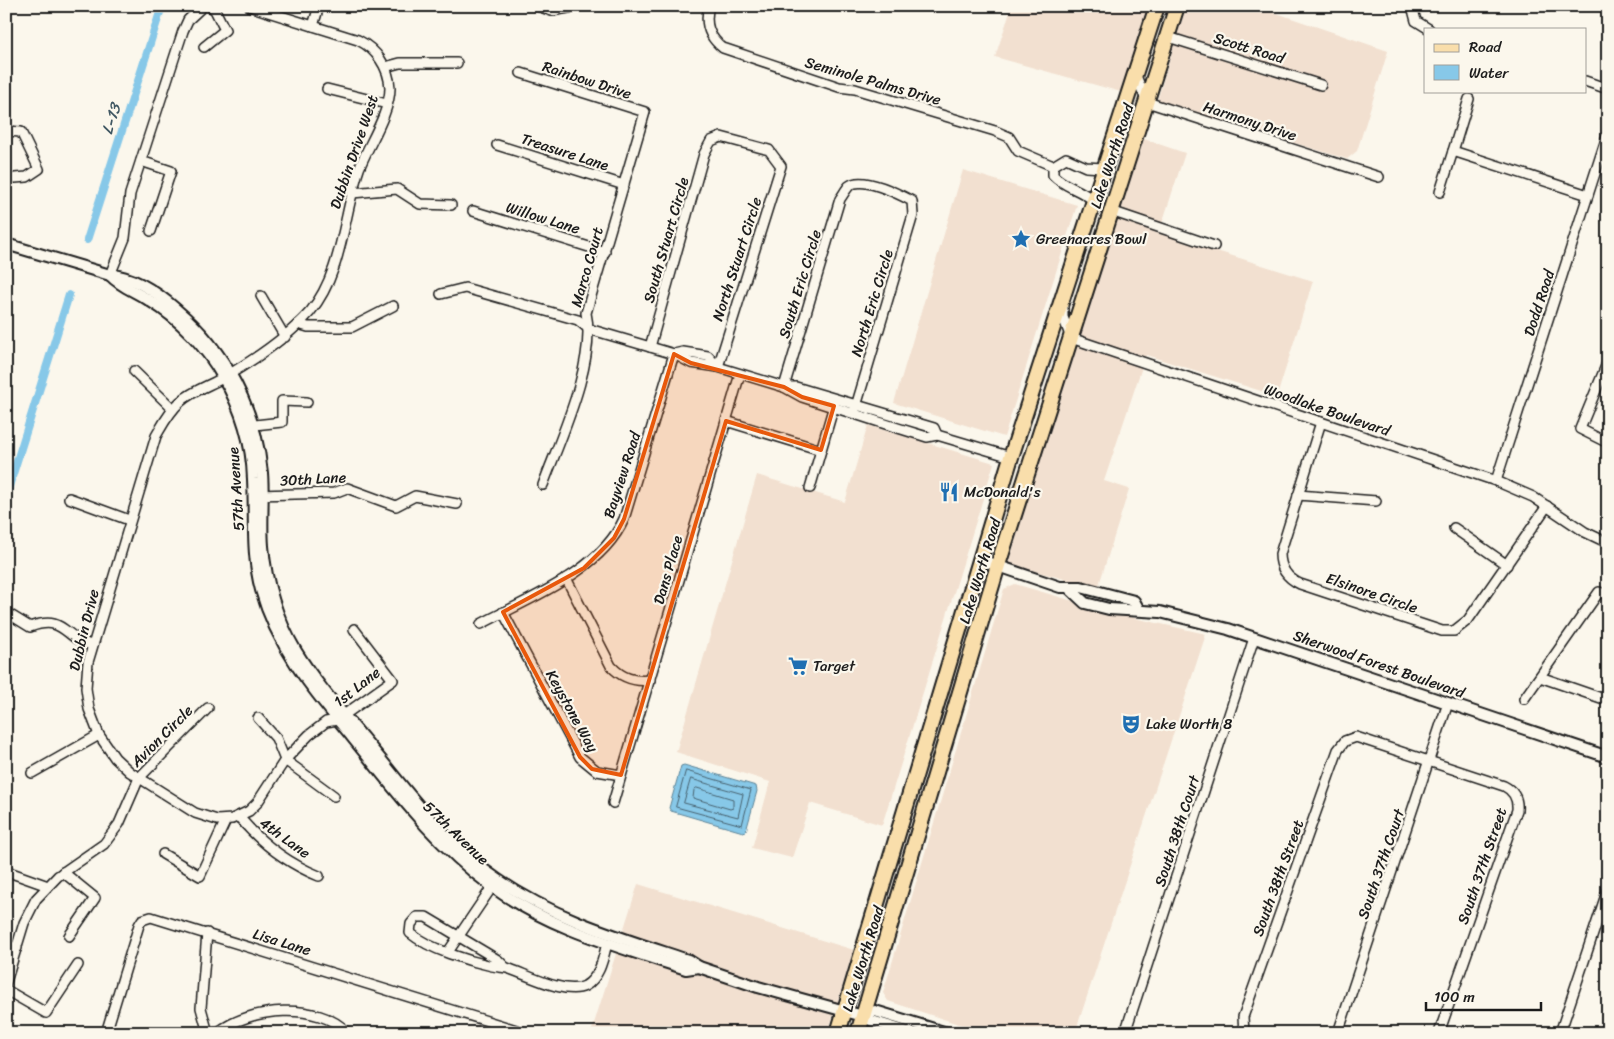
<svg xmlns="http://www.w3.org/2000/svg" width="1614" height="1039" font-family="Sriracha,sans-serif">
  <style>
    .built { fill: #f2e0d0 }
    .water { fill: #87c8e8; stroke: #5c8396 }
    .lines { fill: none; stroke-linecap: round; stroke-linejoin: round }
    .shore { stroke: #47616e; stroke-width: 1 }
    .canal { stroke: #87c8e8; stroke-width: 8 }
    .minor-casing { stroke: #1c1c1c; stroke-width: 12 }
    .tertiary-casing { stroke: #1c1c1c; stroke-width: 14 }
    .primary-casing { stroke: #1c1c1c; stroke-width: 18 }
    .minor { stroke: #fbf7ec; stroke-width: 9 }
    .tertiary { stroke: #fbf7ec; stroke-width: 10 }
    .primary { stroke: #f9deab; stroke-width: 14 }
    .marked { fill: #e8590c; fill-opacity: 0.2; stroke: #e8590c; stroke-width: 4; stroke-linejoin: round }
    .labels { text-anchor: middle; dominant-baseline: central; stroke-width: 4.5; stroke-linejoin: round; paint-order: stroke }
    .street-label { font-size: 15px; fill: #1c1c1c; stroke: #fbf7ec }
    .poi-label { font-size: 15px; fill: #1c1c1c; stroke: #fbf7ec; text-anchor: start }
    .water-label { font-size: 16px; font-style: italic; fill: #415863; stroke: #fbf7ec }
  </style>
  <rect width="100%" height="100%" fill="#fbf7ec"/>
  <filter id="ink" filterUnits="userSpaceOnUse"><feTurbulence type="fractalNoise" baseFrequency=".02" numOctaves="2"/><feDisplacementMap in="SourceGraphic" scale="10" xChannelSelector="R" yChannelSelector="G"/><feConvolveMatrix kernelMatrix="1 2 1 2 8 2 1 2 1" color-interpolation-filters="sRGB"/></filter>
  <g filter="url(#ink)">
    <g class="built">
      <path d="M1012 6H1148L1121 92 995 57Z"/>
      <path d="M1186 6H1256L1388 51 1357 151 1347 159 1157 101Z"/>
      <path d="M1141 138 1185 153 1159 233 1313 281 1277 396 1146 355 1104 481 1129 489 1098 588 1008 564 1079 327Z"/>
      <path d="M963 170 1077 205 1004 437 894 403Z"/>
      <path d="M868 425 994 463 882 825 810 803 792 858 752 848 770 782 676 752 757 475 845 502Z"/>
      <path d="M1015 584 1121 615 1206 634 1075 1033H986L888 1001 883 993 1004 589Z"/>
      <path d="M638 884 854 950 828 1033H591Z"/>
    </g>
    <path class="water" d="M684 765 756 786 757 791 746 831 743 832 671 811 669 808 681 766Z"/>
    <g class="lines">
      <g class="shore">
        <path d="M686 771 751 790 742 825 676 807Z"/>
        <path d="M691 779 743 794 738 817 684 803Z"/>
        <path d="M697 788 733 799V808L730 809 693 798 694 790Z"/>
      </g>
      <g class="canal">
        <path d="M87 240 162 6"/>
        <path d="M6 496 69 295"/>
      </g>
      <defs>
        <g id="minor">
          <path d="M249 6 358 40C376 49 389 67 390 88 390 113 368 145 359 169 343 216 343 272 310 312 286 339 254 360 223 378 208 386 192 391 180 402 169 412 163 424 156 436L88 662 86 688 89 709 99 735 115 758 130 772 195 813 217 820 232 819 249 811 257 803 285 760 309 735 326 722 337 720 393 680 354 629"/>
          <path d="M538 6 552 11 579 6"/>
          <path d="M709 6C704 24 709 37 723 48L839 87 855 89 995 131 1009 137 1018 151 1053 166"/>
          <path d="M1412 6 1416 21 1429 29"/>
          <path d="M313 26 319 6"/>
          <path d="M1168 37 1321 85"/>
          <path d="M204 47 225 30 215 10 210 6"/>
          <path d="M385 67 400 63H457"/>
          <path d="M521 73 645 112 586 313C597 361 560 439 543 485"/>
          <path d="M1136 76 1147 102 1379 177"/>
          <path d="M1585 81 1608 89"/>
          <path d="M327 89 387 104"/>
          <path d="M1469 99 1453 151 1588 195"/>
          <path d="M6 131 21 132 39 169 27 177 15 178"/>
          <path d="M497 145 624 185"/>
          <path d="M141 161 171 171 151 231"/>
          <path d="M1440 192 1453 151"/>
          <path d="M352 193 397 189 420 204 451 205"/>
          <path d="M1093 200C1080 189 1064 187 1053 175V166L1066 158 1086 167 1103 168"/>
          <path d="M473 211 605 252"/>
          <path d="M1111 211 1214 246"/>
          <path d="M110 275 125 238 130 194 183 31 188 20 203 6"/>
          <path d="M441 294 465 288 578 320 589 329 674 354 691 363 718 367 784 387 802 397 898 428 927 437 937 435 1011 457"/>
          <path d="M261 296 285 337"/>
          <path d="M1063 307V317L1071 338 1496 481 1533 497 1585 532 1608 543"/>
          <path d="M298 324 308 327H352L393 306"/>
          <path d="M650 347 704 154 711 141 721 137 769 150 781 166 718 367"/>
          <path d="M674 354 683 352 708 356 718 367"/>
          <path d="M1608 361 1580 429 1608 443"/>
          <path d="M134 371 173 409"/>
          <path d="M784 387 840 199C843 195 846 189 849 186 862 175 899 194 912 201L913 215 854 413"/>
          <path d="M784 387H796L934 428 937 435"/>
          <path d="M726 421 821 450"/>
          <path d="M1321 422 1280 554C1280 568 1287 578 1300 584L1442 631H1454L1468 620 1547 506"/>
          <path d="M246 426 282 422V401L307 402"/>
          <path d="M1496 481 1608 133"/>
          <path d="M810 488 835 402"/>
          <path d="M256 495 334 493 347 488 396 506 415 496 457 504"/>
          <path d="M1298 495 1376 501"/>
          <path d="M69 498 129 520"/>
          <path d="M1454 528 1507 565"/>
          <path d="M566 578 611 666C622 678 634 682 650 680"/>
          <path d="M503 612 580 757 597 771 621 775"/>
          <path d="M9 614 30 627C66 614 63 639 92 645"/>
          <path d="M481 624C530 598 601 571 624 519L674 354"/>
          <path d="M1540 677 1601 698 1608 696"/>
          <path d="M1524 699 1599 592 1608 595"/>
          <path d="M258 718 276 738 285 760 334 796"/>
          <path d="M32 773 99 735"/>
          <path d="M613 803 740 374"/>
          <path d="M239 817C261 843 287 863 319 876"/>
          <path d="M163 854 200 876 226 820"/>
          <path d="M6 871 48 886"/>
          <path d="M63 872 95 898 69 936"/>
          <path d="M207 933 201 1008 208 1033"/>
          <path d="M6 945 17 948"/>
          <path d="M448 952 492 887"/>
          <path d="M505 967 498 960 426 917H417L411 924 410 933C429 949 468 961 492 966 497 967 502 967 507 968 526 974 566 996 585 986 600 977 603 959 607 943"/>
          <path d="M6 982 24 923 36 899 58 876 104 844 119 824 139 778 208 708"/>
          <path d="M6 990 46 1013 78 965"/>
          <path d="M106 1033 139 925 142 920 151 917 526 1033"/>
          <path d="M217 1033C250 1007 318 1001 348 1033"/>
          <path d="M1125 1033 1254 638"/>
          <path d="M1244 1033 1243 1017 1338 750 1345 741 1356 737 1504 786C1514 791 1518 799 1517 810L1439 1033"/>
          <path d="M1338 1033 1448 703"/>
          <path d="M1560 1033 1608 889"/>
        </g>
        <g id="tertiary">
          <path d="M6 244 110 275C134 276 159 294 177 310 226 351 256 410 262 473 264 497 261 522 263 546 266 583 277 619 296 651 318 687 347 718 373 750 411 796 447 846 497 879 555 919 621 938 688 960L699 967 758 987 863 1016 872 1021 911 1033"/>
          <path d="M110 275C121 287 137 292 150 301 180 319 206 347 223 377 241 408 252 444 253 479 255 516 251 553 261 590 277 648 314 691 352 737 395 790 435 844 490 885 547 928 619 947 686 969L699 967"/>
          <path d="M981 560 1060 587H1081L1134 601 1139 610"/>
          <path d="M1069 588 1085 603 1109 609 1160 612 1228 629 1608 757"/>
          <path d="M863 1016 875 1011 947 1033"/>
        </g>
        <g id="primary">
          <path d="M838 1033 1011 457 1157 6"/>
          <path d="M858 1033 998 565 1177 6"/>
        </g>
      </defs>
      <use href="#minor" class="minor-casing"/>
      <use href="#tertiary" class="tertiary-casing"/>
      <use href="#primary" class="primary-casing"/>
      <use href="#minor" class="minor"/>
      <use href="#tertiary" class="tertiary"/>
      <use href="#primary" class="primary"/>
    </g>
  </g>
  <path class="marked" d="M674 354 691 363 784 387 802 397 834 406 821 450 726 421 621 775 592 769 580 757 503 612 584 568 614 538 624 519Z"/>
  <defs>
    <symbol id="sight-bare" viewBox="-9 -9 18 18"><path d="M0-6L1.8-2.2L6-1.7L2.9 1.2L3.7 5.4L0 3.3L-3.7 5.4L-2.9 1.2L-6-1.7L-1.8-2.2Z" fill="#1f6fb2" stroke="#fbf7ec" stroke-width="2.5" paint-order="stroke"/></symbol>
    <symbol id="restaurant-bare" viewBox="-9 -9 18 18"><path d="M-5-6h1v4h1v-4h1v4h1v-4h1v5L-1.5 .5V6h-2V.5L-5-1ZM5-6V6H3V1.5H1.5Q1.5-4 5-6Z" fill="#1f6fb2" stroke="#fbf7ec" stroke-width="2.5" paint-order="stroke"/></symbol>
    <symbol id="supermarket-bare" viewBox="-9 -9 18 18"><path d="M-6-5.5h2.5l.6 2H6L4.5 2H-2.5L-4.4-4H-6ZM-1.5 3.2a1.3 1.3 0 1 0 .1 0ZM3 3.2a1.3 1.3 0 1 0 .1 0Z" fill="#1f6fb2" stroke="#fbf7ec" stroke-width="2.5" paint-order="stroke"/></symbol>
    <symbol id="theatre-bare" viewBox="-9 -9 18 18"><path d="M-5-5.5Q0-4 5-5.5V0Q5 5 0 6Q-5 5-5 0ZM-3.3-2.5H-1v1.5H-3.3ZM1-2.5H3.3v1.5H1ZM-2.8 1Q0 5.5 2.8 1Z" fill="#1f6fb2" stroke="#fbf7ec" stroke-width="2.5" paint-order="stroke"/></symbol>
  </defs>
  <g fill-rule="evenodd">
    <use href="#sight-bare" x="1007" y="225" width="28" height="28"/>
    <use href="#restaurant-bare" x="935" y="478" width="28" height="28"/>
    <use href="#supermarket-bare" x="784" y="652" width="28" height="28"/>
    <use href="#theatre-bare" x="1117" y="710" width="28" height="28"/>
  </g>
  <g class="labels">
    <g class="street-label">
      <text transform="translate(1249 48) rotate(17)">Scott Road</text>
      <text transform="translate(587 80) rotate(18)">Rainbow Drive</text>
      <text transform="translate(873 81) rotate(16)">Seminole Palms Drive</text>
      <text transform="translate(1250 121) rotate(18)">Harmony Drive</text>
      <text transform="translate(354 152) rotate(-71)">Dubbin Drive West</text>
      <text transform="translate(565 152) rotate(18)">Treasure Lane</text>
      <text transform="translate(1112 156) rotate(-72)">Lake Worth Road</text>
      <text transform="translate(543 218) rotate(17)">Willow Lane</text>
      <text transform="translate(666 240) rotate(-74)">South Stuart Circle</text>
      <text transform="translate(737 259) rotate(-72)">North Stuart Circle</text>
      <text transform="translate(587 267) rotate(-74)">Marco Court</text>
      <text transform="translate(800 284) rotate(-73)">South Eric Circle</text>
      <text transform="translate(872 303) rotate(-73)">North Eric Circle</text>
      <text transform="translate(1539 303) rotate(-72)">Dodd Road</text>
      <text transform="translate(1327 410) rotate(19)">Woodlake Boulevard</text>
      <text transform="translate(622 475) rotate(-72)">Bayview Road</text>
      <text transform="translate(313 479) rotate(-3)">30th Lane</text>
      <text transform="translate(236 489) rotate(-94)">57th Avenue</text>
      <text transform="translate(668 570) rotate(-74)">Dans Place</text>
      <text transform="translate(980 571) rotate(-73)">Lake Worth Road</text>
      <text transform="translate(1372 593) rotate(19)">Elsinore Circle</text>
      <text transform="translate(84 630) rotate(-76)">Dubbin Drive</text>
      <text transform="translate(1379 664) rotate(19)">Sherwood Forest Boulevard</text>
      <text transform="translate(357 687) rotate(-38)">1st Lane</text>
      <text transform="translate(572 711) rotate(61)">Keystone Way</text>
      <text transform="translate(162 736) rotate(-45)">Avion Circle</text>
      <text transform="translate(1177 831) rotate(-72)">South 38th Court</text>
      <text transform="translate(456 833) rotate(44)">57th Avenue</text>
      <text transform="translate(285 838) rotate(36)">4th Lane</text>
      <text transform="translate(1381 864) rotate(-71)">South 37th Court</text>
      <text transform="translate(1482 866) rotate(-71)">South 37th Street</text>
      <text transform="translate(1278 878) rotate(-70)">South 38th Street</text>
      <text transform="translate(282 942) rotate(17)">Lisa Lane</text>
      <text transform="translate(863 959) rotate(-73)">Lake Worth Road</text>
    </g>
    <g class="poi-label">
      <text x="1036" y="239">Greenacres Bowl</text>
      <text x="964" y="492">McDonald's</text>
      <text x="813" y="666">Target</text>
      <text x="1146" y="724">Lake Worth 8</text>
    </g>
    <g class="water-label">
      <text transform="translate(111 119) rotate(-72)">L-13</text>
    </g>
  </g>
  <rect width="1614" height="1039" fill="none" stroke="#fbf7ec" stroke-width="25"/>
  <rect x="12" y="12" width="1589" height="1014" fill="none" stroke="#1c1c1c" stroke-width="2" filter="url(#ink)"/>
  <rect x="1424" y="28" width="162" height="65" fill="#fbf7ec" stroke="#a29f99"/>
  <rect x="1434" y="44" width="25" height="8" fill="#f9deab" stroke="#a29f99"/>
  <text x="1469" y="52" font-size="15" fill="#1c1c1c">Road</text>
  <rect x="1434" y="65" width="25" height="15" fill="#87c8e8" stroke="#a29f99"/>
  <text x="1469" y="78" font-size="15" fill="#1c1c1c">Water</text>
  <path d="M1426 1002v8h115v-8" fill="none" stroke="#1c1c1c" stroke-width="2.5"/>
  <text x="1434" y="1002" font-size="15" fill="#1c1c1c" stroke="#fbf7ec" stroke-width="4" paint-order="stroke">100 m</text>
</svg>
